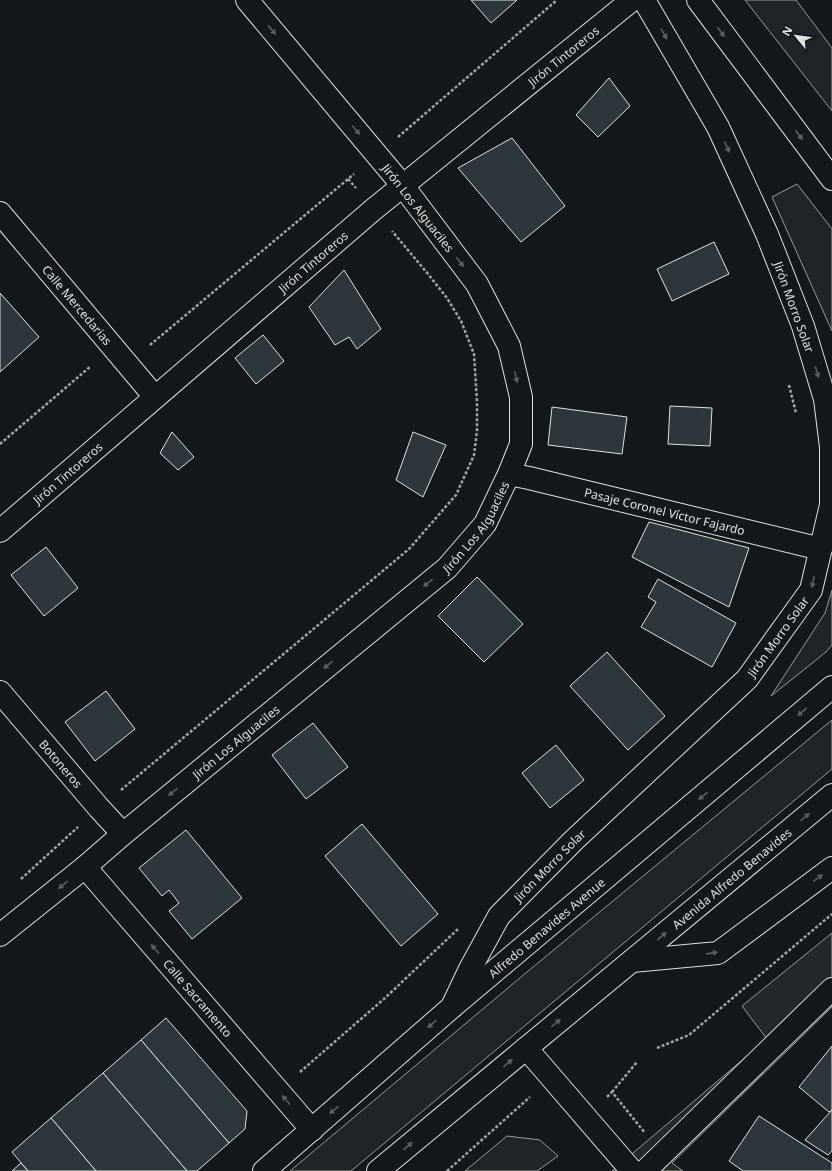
<svg xmlns="http://www.w3.org/2000/svg" width="832" height="1171" font-family="'Noto Sans',sans-serif">
  <style>
    .green { fill: #202428; stroke: #939e99 }
    .parking { fill: #24282b; stroke: #939e99 }
    .building { fill: #2c363c; stroke: #d8e6dc }
    .lines { fill: none; stroke-linecap: round; stroke-linejoin: round }
    .minor-casing { stroke: #d8e6dc; stroke-width: 24 }
    .major-casing { stroke: #d8e6dc; stroke-width: 24 }
    .highway-casing { stroke: #d8e6dc; stroke-width: 24 }
    .path { stroke: #9da8a2; stroke-width: 2.5; stroke-dasharray: 3 2; stroke-linecap: butt }
    .minor { stroke: #14181c; stroke-width: 22 }
    .major { stroke: #14181c; stroke-width: 22 }
    .highway { stroke: #14181c; stroke-width: 22 }
    .oneway { fill: #59605f }
    .labels { text-anchor: middle; dominant-baseline: central; stroke-width: 3; stroke-linejoin: round; paint-order: stroke }
    .street-label { font-size: 12px; fill: #d8e6dc; stroke: #14181c }
  </style>
  <rect width="100%" height="100%" fill="#14181c"/>
  <g class="green">
    <path d="M745 0H796L832 48V111Z"/>
    <path d="M797 184 832 229V331L772 197Z"/>
    <path d="M832 590V645L826 652 771 696 825 613Z"/>
    <path d="M832 720V769L351 1171H290L527 972Z"/>
    <path d="M507 1136 540 1140 558 1156 537 1171H465Z"/>
  </g>
  <path class="parking" d="M832 933V1007L672 1163 683 1171H612L767 1039 742 1006Z"/>
  <g class="building">
    <path d="M471 0H517L491 23Z"/>
    <path d="M609 78 630 106 598 137 576 115Z"/>
    <path d="M512 138 565 206 521 242 458 168Z"/>
    <path d="M714 242 729 274 672 301 657 269Z"/>
    <path d="M344 270 381 329 357 349 349 337 335 345 309 307Z"/>
    <path d="M0 293 39 337 0 372Z"/>
    <path d="M263 335 284 361 256 384 235 358Z"/>
    <path d="M670 406 712 408 710 446 668 444Z"/>
    <path d="M552 407 627 417 622 454 548 445Z"/>
    <path d="M172 432 194 457 178 470 160 453Z"/>
    <path d="M413 432 446 445 423 497 396 480Z"/>
    <path d="M649 522 749 548 729 607 632 557Z"/>
    <path d="M46 547 78 588 44 616 11 575Z"/>
    <path d="M477 577 523 624 484 662 438 616Z"/>
    <path d="M658 579 736 623 712 667 641 627 656 602 648 597Z"/>
    <path d="M607 652 665 716 628 750 570 686Z"/>
    <path d="M106 691 135 729 95 761 65 722Z"/>
    <path d="M313 723 348 767 306 799 272 755Z"/>
    <path d="M556 745 584 780 550 808 522 773Z"/>
    <path d="M362 824 438 914 401 946 325 856Z"/>
    <path d="M186 830 242 898 192 939 169 911 179 903 169 890 162 896 139 868Z"/>
    <path d="M166 1018 247 1111 245 1129 229 1143 141 1040Z"/>
    <path d="M141 1040 229 1143 197 1171H187L103 1073Z"/>
    <path d="M832 1046V1110L829 1112 799 1087Z"/>
    <path d="M103 1073 187 1171H96L51 1118Z"/>
    <path d="M832 1110V1151L828 1155 805 1140Z"/>
    <path d="M759 1116 832 1163V1171H743L729 1161Z"/>
    <path d="M51 1118 96 1171H28L12 1152Z"/>
    <path d="M21 1163 28 1171H12Z"/>
  </g>
  <g class="lines">
    <defs>
      <g id="minor">
        <path id="s1" d="M0 213 155 397"/>
        <path id="s2" d="M509 474 529 478 821 549"/>
        <path id="s3" d="M0 531 374 209 632 0"/>
        <path id="s4" d="M0 692 99 808 123 834"/>
        <path id="s5" d="M85 867 312 1130"/>
        <path id="s6" d="M0 935 85 867 123 834 447 568 485 524 509 474 521 444V397L509 346 477 284 403 186 247 0"/>
        <path d="M632 961 718 953 832 868"/>
        <path id="s7" d="M452 1007 470 969 499 916 574 840 747 679 811 590 831 505V447L825 399 803 326 767 234 718 127 644 0"/>
        <path d="M526 1048 632 1171"/>
        <path d="M645 1171 832 989"/>
      </g>
      <g id="major">
        <path id="s8" d="M264 1171 452 1007 832 687"/>
        <path id="s9" d="M378 1171 832 795"/>
      </g>
      <path id="highway" d="M698 0 832 179"/>
    </defs>
    <use href="#minor" class="minor-casing"/>
    <use href="#major" class="major-casing"/>
    <use href="#highway" class="highway-casing"/>
    <g class="path">
      <path d="M398 137 557 0"/>
      <path d="M348 179 356 188"/>
      <path d="M150 345 354 174"/>
      <path d="M789 385 796 413"/>
      <path d="M0 444 91 366"/>
      <path d="M121 790 409 549 456 495 474 455 477 431V402L474 354 461 321 447 298 428 274 392 231"/>
      <path d="M21 879 78 827"/>
      <path d="M657 1048 689 1035 832 914"/>
      <path d="M300 1072 385 998 458 929"/>
      <path d="M612 1092 637 1062"/>
      <path d="M607 1097 612 1092 645 1133"/>
      <path d="M447 1171 530 1097"/>
    </g>
    <use href="#minor" class="minor"/>
    <use href="#major" class="major"/>
    <use href="#highway" class="highway"/>
  </g>
  <defs><path id="oneway-solid" d="M-6-.8H1V-3.2L6.5 0L1 3.2V.8H-6Z"/></defs>
  <g class="oneway">
    <use href="#oneway-solid" transform="translate(272 30) rotate(50)"/>
    <use href="#oneway-solid" transform="translate(721 32) rotate(53)"/>
    <use href="#oneway-solid" transform="translate(664 34) rotate(60)"/>
    <use href="#oneway-solid" transform="translate(356 130) rotate(50)"/>
    <use href="#oneway-solid" transform="translate(799 135) rotate(53)"/>
    <use href="#oneway-solid" transform="translate(727 147) rotate(65)"/>
    <use href="#oneway-solid" transform="translate(460 262) rotate(53)"/>
    <use href="#oneway-solid" transform="translate(817 372) rotate(73)"/>
    <use href="#oneway-solid" transform="translate(516 377) rotate(77)"/>
    <use href="#oneway-solid" transform="translate(813 582) rotate(103)"/>
    <use href="#oneway-solid" transform="translate(428 583) rotate(141)"/>
    <use href="#oneway-solid" transform="translate(328 665) rotate(141)"/>
    <use href="#oneway-solid" transform="translate(802 712) rotate(140)"/>
    <use href="#oneway-solid" transform="translate(173 792) rotate(141)"/>
    <use href="#oneway-solid" transform="translate(703 796) rotate(140)"/>
    <use href="#oneway-solid" transform="translate(805 817) rotate(-40)"/>
    <use href="#oneway-solid" transform="translate(818 878) rotate(-36)"/>
    <use href="#oneway-solid" transform="translate(63 885) rotate(141)"/>
    <use href="#oneway-solid" transform="translate(662 936) rotate(-40)"/>
    <use href="#oneway-solid" transform="translate(155 949) rotate(-131)"/>
    <use href="#oneway-solid" transform="translate(712 953) rotate(-9)"/>
    <use href="#oneway-solid" transform="translate(556 1023) rotate(-40)"/>
    <use href="#oneway-solid" transform="translate(432 1024) rotate(139)"/>
    <use href="#oneway-solid" transform="translate(508 1063) rotate(-40)"/>
    <use href="#oneway-solid" transform="translate(286 1100) rotate(-131)"/>
    <use href="#oneway-solid" transform="translate(334 1110) rotate(139)"/>
    <use href="#oneway-solid" transform="translate(408 1146) rotate(-40)"/>
  </g>
  <g class="labels">
    <g class="street-label">
      <text stroke="none"><textPath href="#s3" startOffset="737">Jirón Tintoreros</textPath></text>
      <text transform="translate(418 208) rotate(52)">Jirón Los Alguaciles</text>
      <text stroke="none"><textPath href="#s3" startOffset="413">Jirón Tintoreros</textPath></text>
      <text stroke="none"><textPath href="#s1" startOffset="120">Calle Mercedarias</textPath></text>
      <text transform="translate(794 307) rotate(70)">Jirón Morro Solar</text>
      <text stroke="none"><textPath href="#s3" startOffset="89">Jirón Tintoreros</textPath></text>
      <text stroke="none"><textPath href="#s2" startOffset="160">Pasaje Coronel Víctor Fajardo</textPath></text>
      <text stroke="none"><textPath href="#s6" startOffset="629">Jirón Los Alguaciles</textPath></text>
      <text stroke="none"><textPath href="#s7" startOffset="498">Jirón Morro Solar</textPath></text>
      <text stroke="none"><textPath href="#s6" startOffset="305">Jirón Los Alguaciles</textPath></text>
      <text stroke="none"><textPath href="#s4" startOffset="94">Botoneros</textPath></text>
      <text stroke="none"><textPath href="#s7" startOffset="174">Jirón Morro Solar</textPath></text>
      <text stroke="none"><textPath href="#s9" startOffset="459">Avenida Alfredo Benavides</textPath></text>
      <text stroke="none"><textPath href="#s8" startOffset="373">Alfredo Benavides Avenue</textPath></text>
      <text stroke="none"><textPath href="#s5" startOffset="173">Calle Sacramento</textPath></text>
    </g>
  </g>
  <g transform="translate(796 36) rotate(299)" stroke="#14181c" stroke-width="3" paint-order="stroke">
  <path d="M0-3L7 15L0 10L-7 15Z" fill="#d8e6dc"/>
  <text y="-6" font-size="11" font-weight="bold" text-anchor="middle" fill="#d8e6dc">N</text>
  </g>
</svg>
